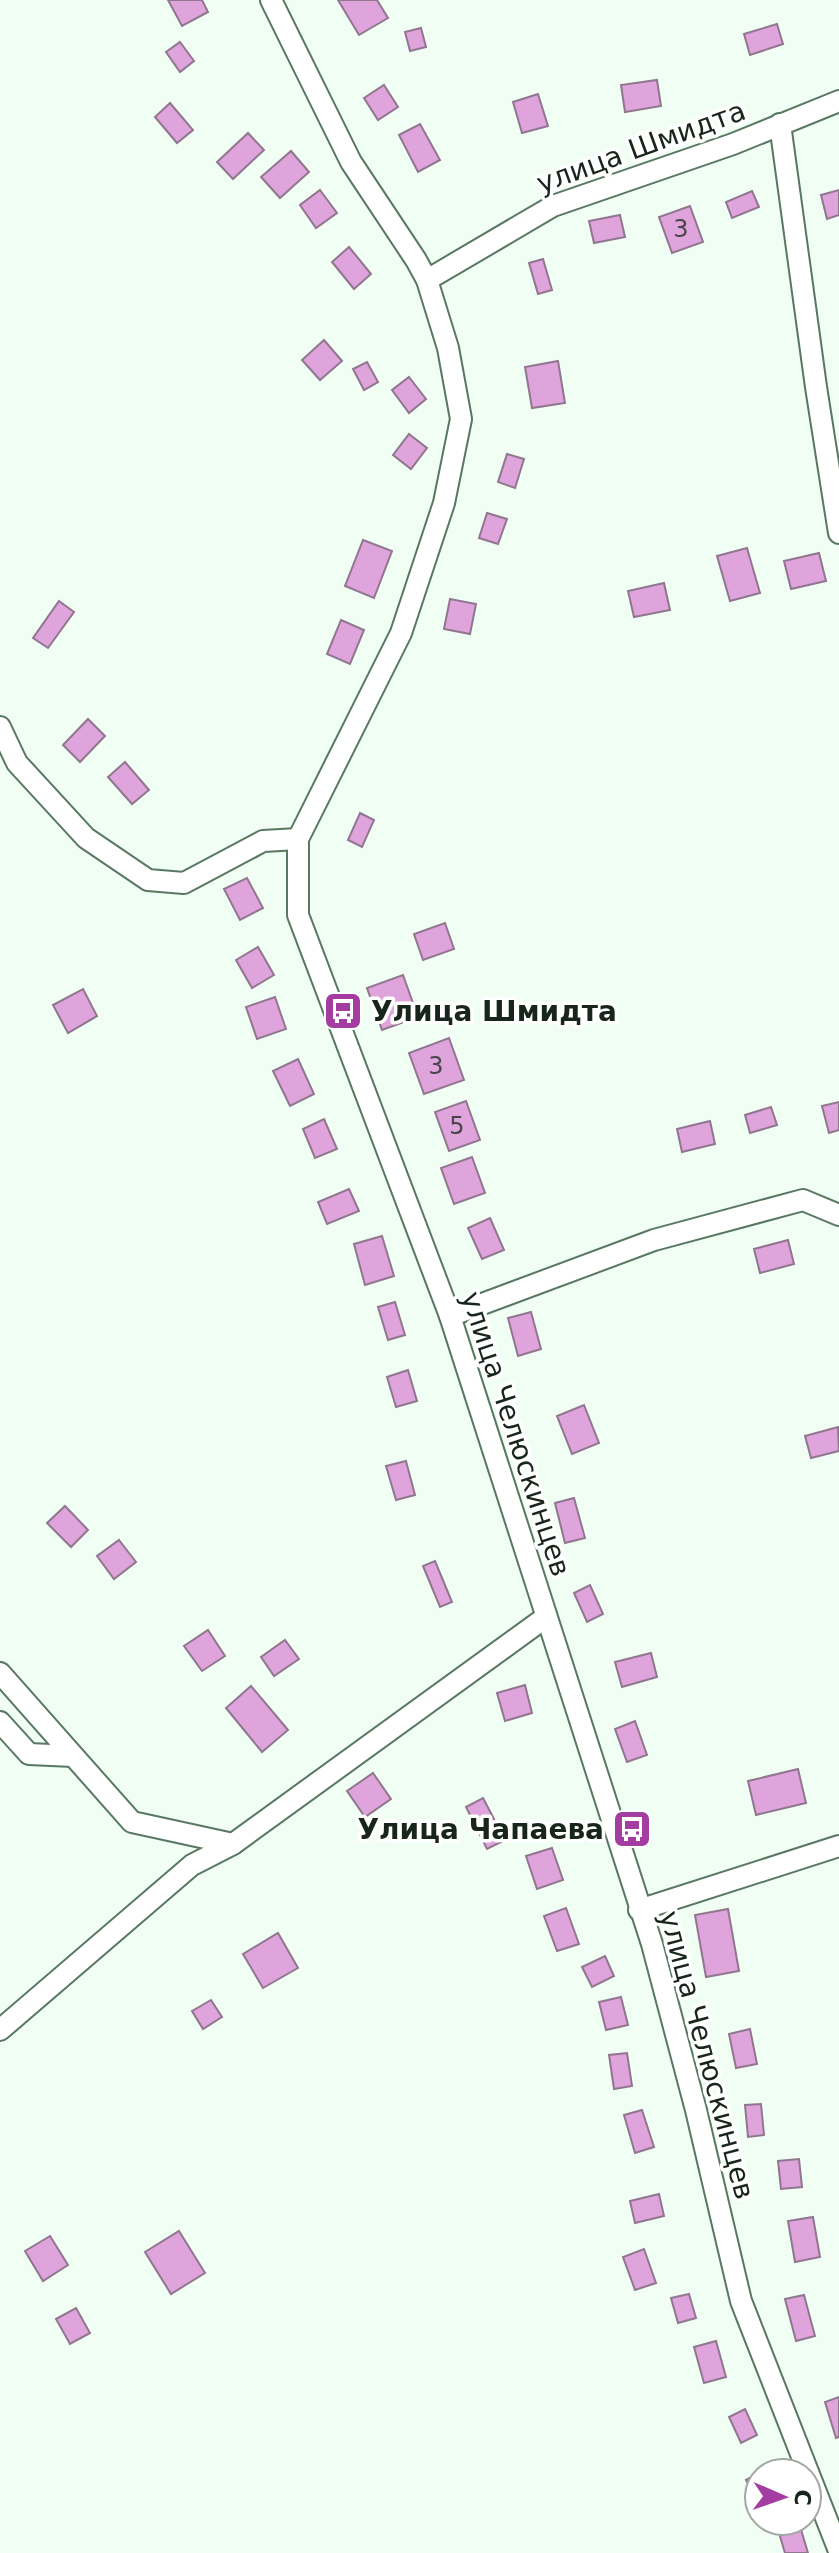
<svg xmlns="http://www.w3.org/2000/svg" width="839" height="2553" font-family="'DejaVu Sans',sans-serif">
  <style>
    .building { fill: #dea4db; stroke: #91768f; stroke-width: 2 }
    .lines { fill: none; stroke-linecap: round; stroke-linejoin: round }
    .minor-casing { stroke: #587862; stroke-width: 24 }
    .minor { stroke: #fff; stroke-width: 20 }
    .labels { text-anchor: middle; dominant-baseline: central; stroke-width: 7; stroke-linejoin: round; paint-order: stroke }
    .number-label { font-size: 24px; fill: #4a454c }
    .street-label { font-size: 28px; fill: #18251c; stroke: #fff }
    .poi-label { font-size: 28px; font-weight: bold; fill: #18251c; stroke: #fff; text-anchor: start }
  </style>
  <rect width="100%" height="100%" fill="#f0fef4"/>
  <g class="building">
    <path d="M168 0H202L208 12 182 26Z"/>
    <path d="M338 0H377L388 18 359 35Z"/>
    <path d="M777 24 783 44 750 55 744 34Z"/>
    <path d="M421 28 426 47 410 51 405 32Z"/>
    <path d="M180 42 194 61 180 72 166 52Z"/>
    <path d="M657 80 661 106 625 112 621 85Z"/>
    <path d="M384 85 398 107 378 120 364 98Z"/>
    <path d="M538 94 548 126 522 133 513 102Z"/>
    <path d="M170 103 193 130 177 143 155 117Z"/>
    <path d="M420 124 440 160 418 172 399 135Z"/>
    <path d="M248 133 264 150 233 179 217 162Z"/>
    <path d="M291 151 309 172 280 198 261 177Z"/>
    <path d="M320 190 337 213 316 228 300 205Z"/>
    <path d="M839 190V215L827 219 821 195Z"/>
    <path d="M752 191 759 207 732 218 726 202Z"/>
    <path d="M690 206 703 242 672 253 659 217Z"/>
    <path d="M620 215 625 237 594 243 589 221Z"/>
    <path d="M349 247 371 274 354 289 332 262Z"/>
    <path d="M543 259 552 290 538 294 529 263Z"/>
    <path d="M324 340 342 361 320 380 302 360Z"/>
    <path d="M558 361 565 403 532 408 525 367Z"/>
    <path d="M367 362 378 382 364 390 353 369Z"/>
    <path d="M409 377 426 399 409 413 392 390Z"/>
    <path d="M409 434 427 448 411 469 393 455Z"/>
    <path d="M507 454 524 459 515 488 498 482Z"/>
    <path d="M487 513 507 519 498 544 479 538Z"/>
    <path d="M363 540 392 551 374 598 345 586Z"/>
    <path d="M747 548 760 593 730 601 717 556Z"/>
    <path d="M819 553 826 581 791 589 784 561Z"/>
    <path d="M664 583 670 610 634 617 628 591Z"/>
    <path d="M450 599 476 604 470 634 444 629Z"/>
    <path d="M59 601 74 612 48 648 33 638Z"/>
    <path d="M341 620 364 630 350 664 327 654Z"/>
    <path d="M88 719 105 736 80 762 63 745Z"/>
    <path d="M125 762 149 790 132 804 108 777Z"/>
    <path d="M360 813 374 820 362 847 348 840Z"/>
    <path d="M247 878 263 908 240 920 224 889Z"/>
    <path d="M445 923 454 949 423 960 414 934Z"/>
    <path d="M258 947 274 975 252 988 236 960Z"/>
    <path d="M403 975 418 1017 382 1030 367 988Z"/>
    <path d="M83 989 97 1016 68 1033 53 1005Z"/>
    <path d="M275 997 286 1029 257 1039 246 1007Z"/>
    <path d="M449 1038 464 1080 424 1094 409 1053Z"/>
    <path d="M298 1059 314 1094 290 1106 273 1071Z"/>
    <path d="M466 1101 480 1140 449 1151 435 1112Z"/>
    <path d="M839 1102V1130L829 1133 822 1106Z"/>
    <path d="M771 1107 777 1125 750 1133 745 1115Z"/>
    <path d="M324 1119 337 1149 315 1158 303 1129Z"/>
    <path d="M710 1121 715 1144 682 1152 677 1129Z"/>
    <path d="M472 1157 485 1193 454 1204 441 1168Z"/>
    <path d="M349 1189 359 1211 327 1224 318 1202Z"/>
    <path d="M490 1218 504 1250 482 1259 468 1228Z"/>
    <path d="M382 1236 394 1276 365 1285 354 1244Z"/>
    <path d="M788 1240 794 1264 760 1273 754 1249Z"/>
    <path d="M395 1302 405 1335 388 1340 378 1307Z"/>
    <path d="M531 1312 541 1349 518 1356 508 1318Z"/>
    <path d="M408 1370 417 1401 396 1407 387 1377Z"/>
    <path d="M584 1405 599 1443 572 1454 557 1416Z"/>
    <path d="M838 1427 839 1451 811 1458 805 1436Z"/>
    <path d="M406 1461 415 1495 396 1500 386 1466Z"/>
    <path d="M574 1498 585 1538 565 1543 555 1503Z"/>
    <path d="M65 1506 88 1530 71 1547 47 1523Z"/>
    <path d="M119 1540 136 1562 114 1579 97 1556Z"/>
    <path d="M435 1561 452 1602 440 1607 423 1566Z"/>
    <path d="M590 1585 603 1614 587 1622 574 1593Z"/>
    <path d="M208 1630 225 1656 202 1671 184 1646Z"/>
    <path d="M285 1640 299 1659 274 1676 261 1657Z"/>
    <path d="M651 1653 657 1677 622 1687 615 1662Z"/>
    <path d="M525 1685 532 1713 505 1721 497 1693Z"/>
    <path d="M251 1686 288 1730 262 1752 226 1708Z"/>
    <path d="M635 1721 647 1755 627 1762 615 1729Z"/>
    <path d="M798 1769 806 1803 756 1815 748 1781Z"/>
    <path d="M373 1773 391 1799 365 1817 347 1791Z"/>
    <path d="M483 1798 505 1840 487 1849 466 1807Z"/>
    <path d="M552 1848 563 1880 537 1889 526 1856Z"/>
    <path d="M566 1908 579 1944 557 1951 544 1916Z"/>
    <path d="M728 1909 739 1971 706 1977 695 1915Z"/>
    <path d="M278 1933 298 1968 263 1988 243 1954Z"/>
    <path d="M605 1956 614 1976 592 1987 582 1967Z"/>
    <path d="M621 1997 628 2025 606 2030 599 2002Z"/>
    <path d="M211 2000 222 2017 203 2029 192 2011Z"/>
    <path d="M750 2029 757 2064 736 2068 729 2034Z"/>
    <path d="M627 2053 632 2086 614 2089 609 2055Z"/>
    <path d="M761 2104 764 2135 748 2137 745 2105Z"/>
    <path d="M642 2110 654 2147 635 2153 624 2115Z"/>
    <path d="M799 2159 802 2187 781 2189 778 2161Z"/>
    <path d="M659 2194 664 2216 635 2223 630 2201Z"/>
    <path d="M813 2217 820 2257 795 2262 788 2221Z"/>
    <path d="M179 2231 205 2273 171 2294 145 2252Z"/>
    <path d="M50 2236 68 2265 43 2281 25 2251Z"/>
    <path d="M644 2249 656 2283 635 2290 623 2257Z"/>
    <path d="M689 2294 696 2318 678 2323 671 2298Z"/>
    <path d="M804 2295 815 2336 796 2341 785 2299Z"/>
    <path d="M76 2308 90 2333 70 2344 56 2319Z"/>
    <path d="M716 2341 726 2377 704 2383 694 2347Z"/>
    <path d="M839 2397V2437L836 2438 825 2402Z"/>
    <path d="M745 2409 757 2435 741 2443 729 2417Z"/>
    <path d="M759 2473V2505L746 2480Z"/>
    <path d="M800 2526 808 2553H785L779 2533Z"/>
  </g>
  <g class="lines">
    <defs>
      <g id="minor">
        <path d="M271 0 351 162 416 260 427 280 448 348 461 419 444 503 401 633 298 839V915L450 1316 652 1944 696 2110 741 2301 839 2551"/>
        <path d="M780 124 816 387 839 533"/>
        <path d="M427 280 553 206 733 144 839 101"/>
        <path d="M0 727 17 763 86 838 148 880 184 883 263 841 298 839"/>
        <path d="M450 1316 654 1240 803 1200 839 1215"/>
        <path d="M0 1673 132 1822 233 1844"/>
        <path d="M0 1722 29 1754 73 1756"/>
        <path d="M639 1910 839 1846"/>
        <path d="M0 2030 192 1865 233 1844 546 1617"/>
      </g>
    </defs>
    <use href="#minor" class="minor-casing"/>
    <use href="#minor" class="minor"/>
  </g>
  <defs>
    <symbol id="bus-square" viewBox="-11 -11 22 22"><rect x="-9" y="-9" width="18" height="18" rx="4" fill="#a33da2" stroke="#fff"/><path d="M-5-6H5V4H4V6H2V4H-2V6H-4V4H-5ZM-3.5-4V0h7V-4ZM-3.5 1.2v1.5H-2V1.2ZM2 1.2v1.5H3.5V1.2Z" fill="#fff"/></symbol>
  </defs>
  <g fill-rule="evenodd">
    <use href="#bus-square" x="321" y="989" width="44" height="44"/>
    <use href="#bus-square" x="610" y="1807" width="44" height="44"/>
  </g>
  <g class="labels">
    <g class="number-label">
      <text x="681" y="229">3</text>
      <text x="436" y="1066">3</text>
      <text x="457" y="1126">5</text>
    </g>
    <g class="street-label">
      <text transform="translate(641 147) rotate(-20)">улица Шмидта</text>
      <text transform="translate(516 1434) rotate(72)">улица Челюскинцев</text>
      <text transform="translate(707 2055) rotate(75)">улица Челюскинцев</text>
    </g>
    <g class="poi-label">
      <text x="371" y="1011">Улица Шмидта</text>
      <text x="604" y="1829" text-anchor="end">Улица Чапаева</text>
    </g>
  </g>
  <g transform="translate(783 2497) rotate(92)"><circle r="38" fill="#ffffff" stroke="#a3a8a4" stroke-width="2"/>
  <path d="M0-6L14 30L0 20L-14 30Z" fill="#a33da2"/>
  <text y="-12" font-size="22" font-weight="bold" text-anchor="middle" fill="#18251c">С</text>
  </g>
</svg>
